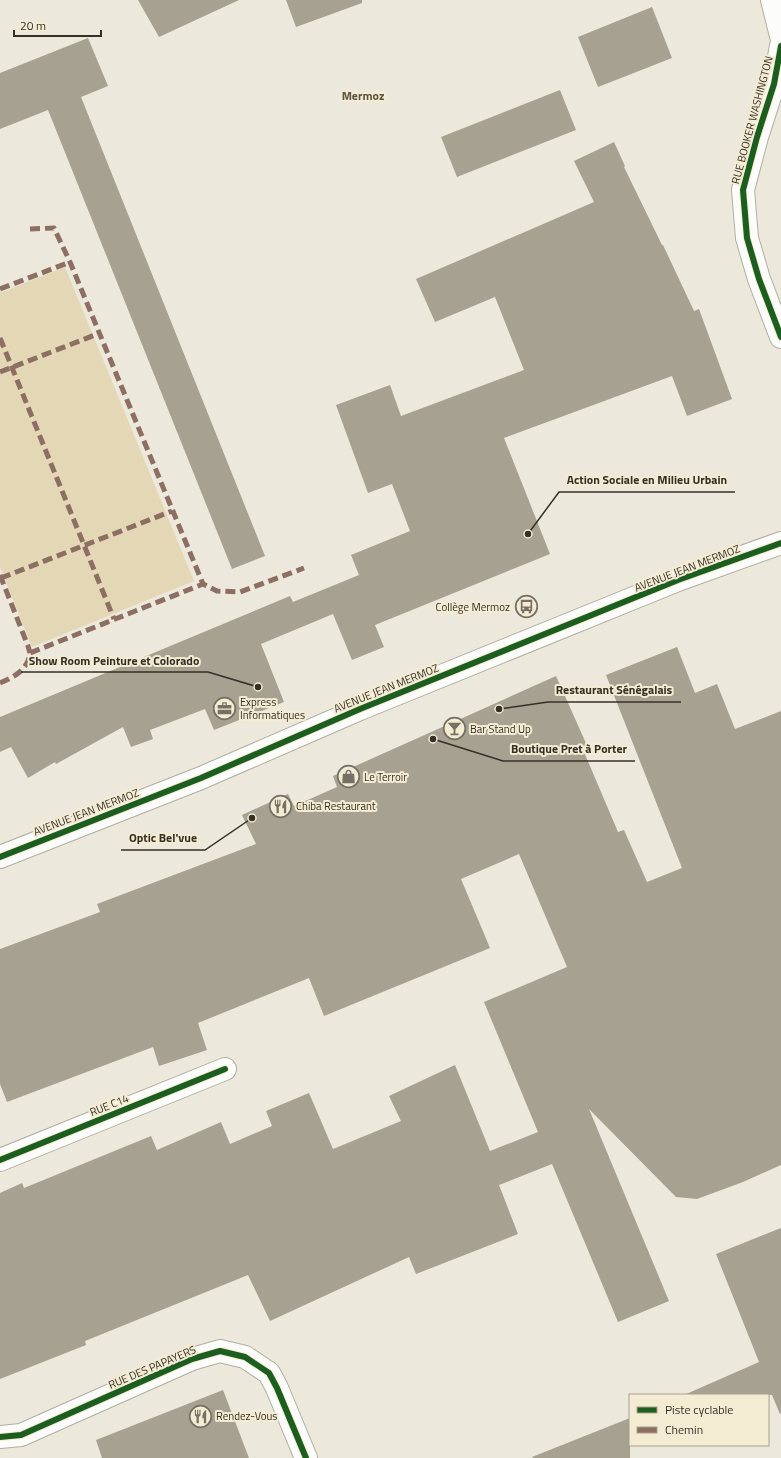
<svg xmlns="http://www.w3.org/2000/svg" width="781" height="1458" font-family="'Titillium Web',sans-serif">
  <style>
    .green { fill: #e3d7b6 }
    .building { fill: #a6a191 }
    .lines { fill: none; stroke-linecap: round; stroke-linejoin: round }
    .street-casing { stroke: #b1aea3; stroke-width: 24 }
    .secondary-casing { stroke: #b1aea3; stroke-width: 24 }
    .street { stroke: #fcfcfa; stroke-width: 22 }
    .secondary { stroke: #fcfcfa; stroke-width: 22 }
    .quiet { stroke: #8d6e63; stroke-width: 5; stroke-dasharray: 10 5; stroke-linecap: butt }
    .cycleway-casing { stroke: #f4ebd3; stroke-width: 8 }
    .cycleway { stroke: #1b5e20; stroke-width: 6 }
    .labels { text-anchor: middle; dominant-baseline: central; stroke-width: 4; stroke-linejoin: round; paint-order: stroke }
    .street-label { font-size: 11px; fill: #343027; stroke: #f4ebd3 }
    .poi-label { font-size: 11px; fill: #343027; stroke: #f4ebd3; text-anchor: start }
    .neighbourhood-label { font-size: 12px; font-weight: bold; fill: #5c543f; stroke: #f4ebd3 }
    .leader { fill: none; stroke: #343027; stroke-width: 1.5 }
    .callout-dot { fill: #343027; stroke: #f4ebd3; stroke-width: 1.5 }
    .callout-label { font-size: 12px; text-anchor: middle; font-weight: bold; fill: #343027; stroke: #f4ebd3; stroke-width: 4; stroke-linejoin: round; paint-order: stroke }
  </style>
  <rect width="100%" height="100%" fill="#ece8db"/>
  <path class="green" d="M65 267 194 581 32 647 0 567V293Z"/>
  <g class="building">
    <path d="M138 0H239L159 37Z"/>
    <path d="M286 0H362V3L296 27Z"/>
    <path d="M652 7 672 58 598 87 578 37Z"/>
    <path d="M88 38 108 86 81 97 265 556 232 569 48 110 0 129V73Z"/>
    <path d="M560 90 576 130 457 177 441 137Z"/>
    <path d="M614 142 625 166 624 167 662 245H663L694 311 699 309 732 399 687 416 672 376 504 438 550 554 375 625 384 647 352 660 333 614 261 644 284 702 214 730 205 709 150 730 153 739 131 747 123 727 56 764 55 762 28 778 11 747 0 752V717L290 596 293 602 359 575 351 555 410 531 392 484 368 493 336 405 390 385 401 416 524 370 495 297 435 322 416 279 594 202 574 161Z"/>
    <path d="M677 647 695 693 717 684 735 729 781 711V1165L743 1182 697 1199 676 1197 589 1109 669 1301 618 1322 552 1164 499 1185 518 1234 416 1274 409 1257 270 1321 248 1275 85 1341 86 1345 0 1379V1193L22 1183 24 1188 151 1136 157 1150 221 1122 230 1144 272 1126 266 1111 309 1093 333 1149 401 1121 389 1096 455 1065 490 1151 538 1132 484 1002 567 967 519 854 461 879 490 948 324 1016 309 978 198 1023 207 1050 159 1066 153 1047 7 1102 0 1084V949L100 912 97 904 256 844 242 815 288 794 294 806 337 787 333 776 556 676 589 750 584 752 618 832 624 830 647 882 682 868 606 675Z"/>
    <path d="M781 1228V1413L780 1414 772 1395H684L759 1362 716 1254Z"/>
    <path d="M223 1390 249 1458H102L96 1440Z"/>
    <path d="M630 1418V1458H533L532 1457Z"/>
  </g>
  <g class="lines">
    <defs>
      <g id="street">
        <path d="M0 857 201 778 360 709 678 580 781 543"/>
        <path d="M0 1160 225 1069"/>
        <path d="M0 1437 21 1435 192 1359 220 1351 245 1357 269 1373 277 1388 306 1458"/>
      </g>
      <g id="secondary">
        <path d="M772 0 781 36"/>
        <path d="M781 46 774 84 757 137 743 190 747 238 759 279 781 337"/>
      </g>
    </defs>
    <use href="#street" class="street-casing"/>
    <use href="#secondary" class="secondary-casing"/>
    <use href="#street" class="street"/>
    <use href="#secondary" class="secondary"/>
    <g class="quiet">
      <path d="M30 229 54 228 70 262 203 584"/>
      <path d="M0 289 70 262"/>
      <path d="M0 338 114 619"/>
      <path d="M0 372 100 333"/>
      <path d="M0 575 28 646 30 653"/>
      <path d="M1 578 172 511"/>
      <path d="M0 683C14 677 28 670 30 653L203 584 217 591 240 592 304 568"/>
    </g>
    <defs>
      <g id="cycleway">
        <path d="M781 46 774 84 757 137 743 190 747 238 759 279 781 337"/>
        <path d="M0 857 201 778 360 709 678 580 781 543"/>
        <path d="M0 1160 225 1069"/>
        <path d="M0 1437 21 1435 192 1359 220 1351 245 1357 269 1373 277 1388 306 1458"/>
      </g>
    </defs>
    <use href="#cycleway" class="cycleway-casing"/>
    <use href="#cycleway" class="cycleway"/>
  </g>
  <defs>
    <symbol id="bus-ring" viewBox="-11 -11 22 22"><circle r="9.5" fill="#f4ebd3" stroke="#747066" stroke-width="1.5"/><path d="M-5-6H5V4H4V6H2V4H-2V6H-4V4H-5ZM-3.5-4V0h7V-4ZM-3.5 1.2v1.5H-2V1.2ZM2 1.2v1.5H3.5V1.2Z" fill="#747066"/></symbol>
    <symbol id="office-ring" viewBox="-11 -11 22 22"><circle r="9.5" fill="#f4ebd3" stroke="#747066" stroke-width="1.5"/><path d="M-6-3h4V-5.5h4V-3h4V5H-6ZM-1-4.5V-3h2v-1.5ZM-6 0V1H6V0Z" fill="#747066"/></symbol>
    <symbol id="bar-ring" viewBox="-11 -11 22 22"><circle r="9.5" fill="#f4ebd3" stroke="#747066" stroke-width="1.5"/><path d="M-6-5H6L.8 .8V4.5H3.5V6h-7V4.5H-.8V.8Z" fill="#747066"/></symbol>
    <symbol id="shop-ring" viewBox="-11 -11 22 22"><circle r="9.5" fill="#f4ebd3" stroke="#747066" stroke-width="1.5"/><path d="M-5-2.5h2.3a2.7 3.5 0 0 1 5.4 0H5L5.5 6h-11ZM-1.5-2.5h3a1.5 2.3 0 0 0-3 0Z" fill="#747066"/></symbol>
    <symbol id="restaurant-ring" viewBox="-11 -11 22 22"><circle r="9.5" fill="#f4ebd3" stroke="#747066" stroke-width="1.5"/><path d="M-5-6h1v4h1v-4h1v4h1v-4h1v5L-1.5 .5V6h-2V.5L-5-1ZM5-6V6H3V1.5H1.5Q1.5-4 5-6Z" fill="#747066"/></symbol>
  </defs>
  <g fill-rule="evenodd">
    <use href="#bus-ring" x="514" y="594" width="25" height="25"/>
    <use href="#office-ring" x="212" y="696" width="25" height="25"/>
    <use href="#bar-ring" x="442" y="716" width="25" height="25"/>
    <use href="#shop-ring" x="336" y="764" width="25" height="25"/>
    <use href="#restaurant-ring" x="268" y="794" width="25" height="25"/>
    <use href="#restaurant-ring" x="188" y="1404" width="25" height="25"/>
  </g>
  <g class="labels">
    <g class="street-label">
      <text transform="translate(752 120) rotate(-75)">RUE BOOKER WASHINGTON</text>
      <text transform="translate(687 568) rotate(-21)">AVENUE JEAN MERMOZ</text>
      <text transform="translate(386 688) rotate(-22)">AVENUE JEAN MERMOZ</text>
      <text transform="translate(86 812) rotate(-21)">AVENUE JEAN MERMOZ</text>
      <text transform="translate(109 1105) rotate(-22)">RUE C14</text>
      <text transform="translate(152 1367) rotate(-23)">RUE DES PAPAYERS</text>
    </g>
    <g class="poi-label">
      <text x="510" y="607" text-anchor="end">Collège Mermoz</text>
      <text x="240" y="702">Express<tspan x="240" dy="13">Informatiques</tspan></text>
      <text x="470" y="729">Bar Stand Up</text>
      <text x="364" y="777">Le Terroir</text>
      <text x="296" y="806">Chiba Restaurant</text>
      <text x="216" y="1416">Rendez-Vous</text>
    </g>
    <g class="neighbourhood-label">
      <text x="363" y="95">Mermoz</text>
    </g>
  </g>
  <path class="leader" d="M528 534L559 492H735M258 687L208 672H21M499 709L548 702H681M433 739L503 761H635M252 818L205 850H121"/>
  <g class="callout-dot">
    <circle cx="528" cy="534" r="4"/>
    <circle cx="258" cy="687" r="4"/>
    <circle cx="499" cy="709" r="4"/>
    <circle cx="433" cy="739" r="4"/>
    <circle cx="252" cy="818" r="4"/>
  </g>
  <g class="callout-label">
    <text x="647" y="484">Action Sociale en Milieu Urbain</text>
    <text x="114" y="665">Show Room Peinture et Colorado</text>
    <text x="614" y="694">Restaurant Sénégalais</text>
    <text x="569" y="753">Boutique Pret à Porter</text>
    <text x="163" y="842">Optic Bel'vue</text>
  </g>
  <rect x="629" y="1394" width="140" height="52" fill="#f4ebd3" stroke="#a7a08e"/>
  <rect x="637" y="1407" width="20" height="6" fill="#1b5e20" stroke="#a7a08e"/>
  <text x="665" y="1414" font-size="12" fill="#343027">Piste cyclable</text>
  <rect x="637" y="1427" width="20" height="6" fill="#8d6e63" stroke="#a7a08e"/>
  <text x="665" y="1434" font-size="12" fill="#343027">Chemin</text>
  <path d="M14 30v6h87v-6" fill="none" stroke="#343027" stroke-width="2"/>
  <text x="20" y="30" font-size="12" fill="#343027" stroke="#f4ebd3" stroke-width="3" paint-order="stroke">20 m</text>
</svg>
